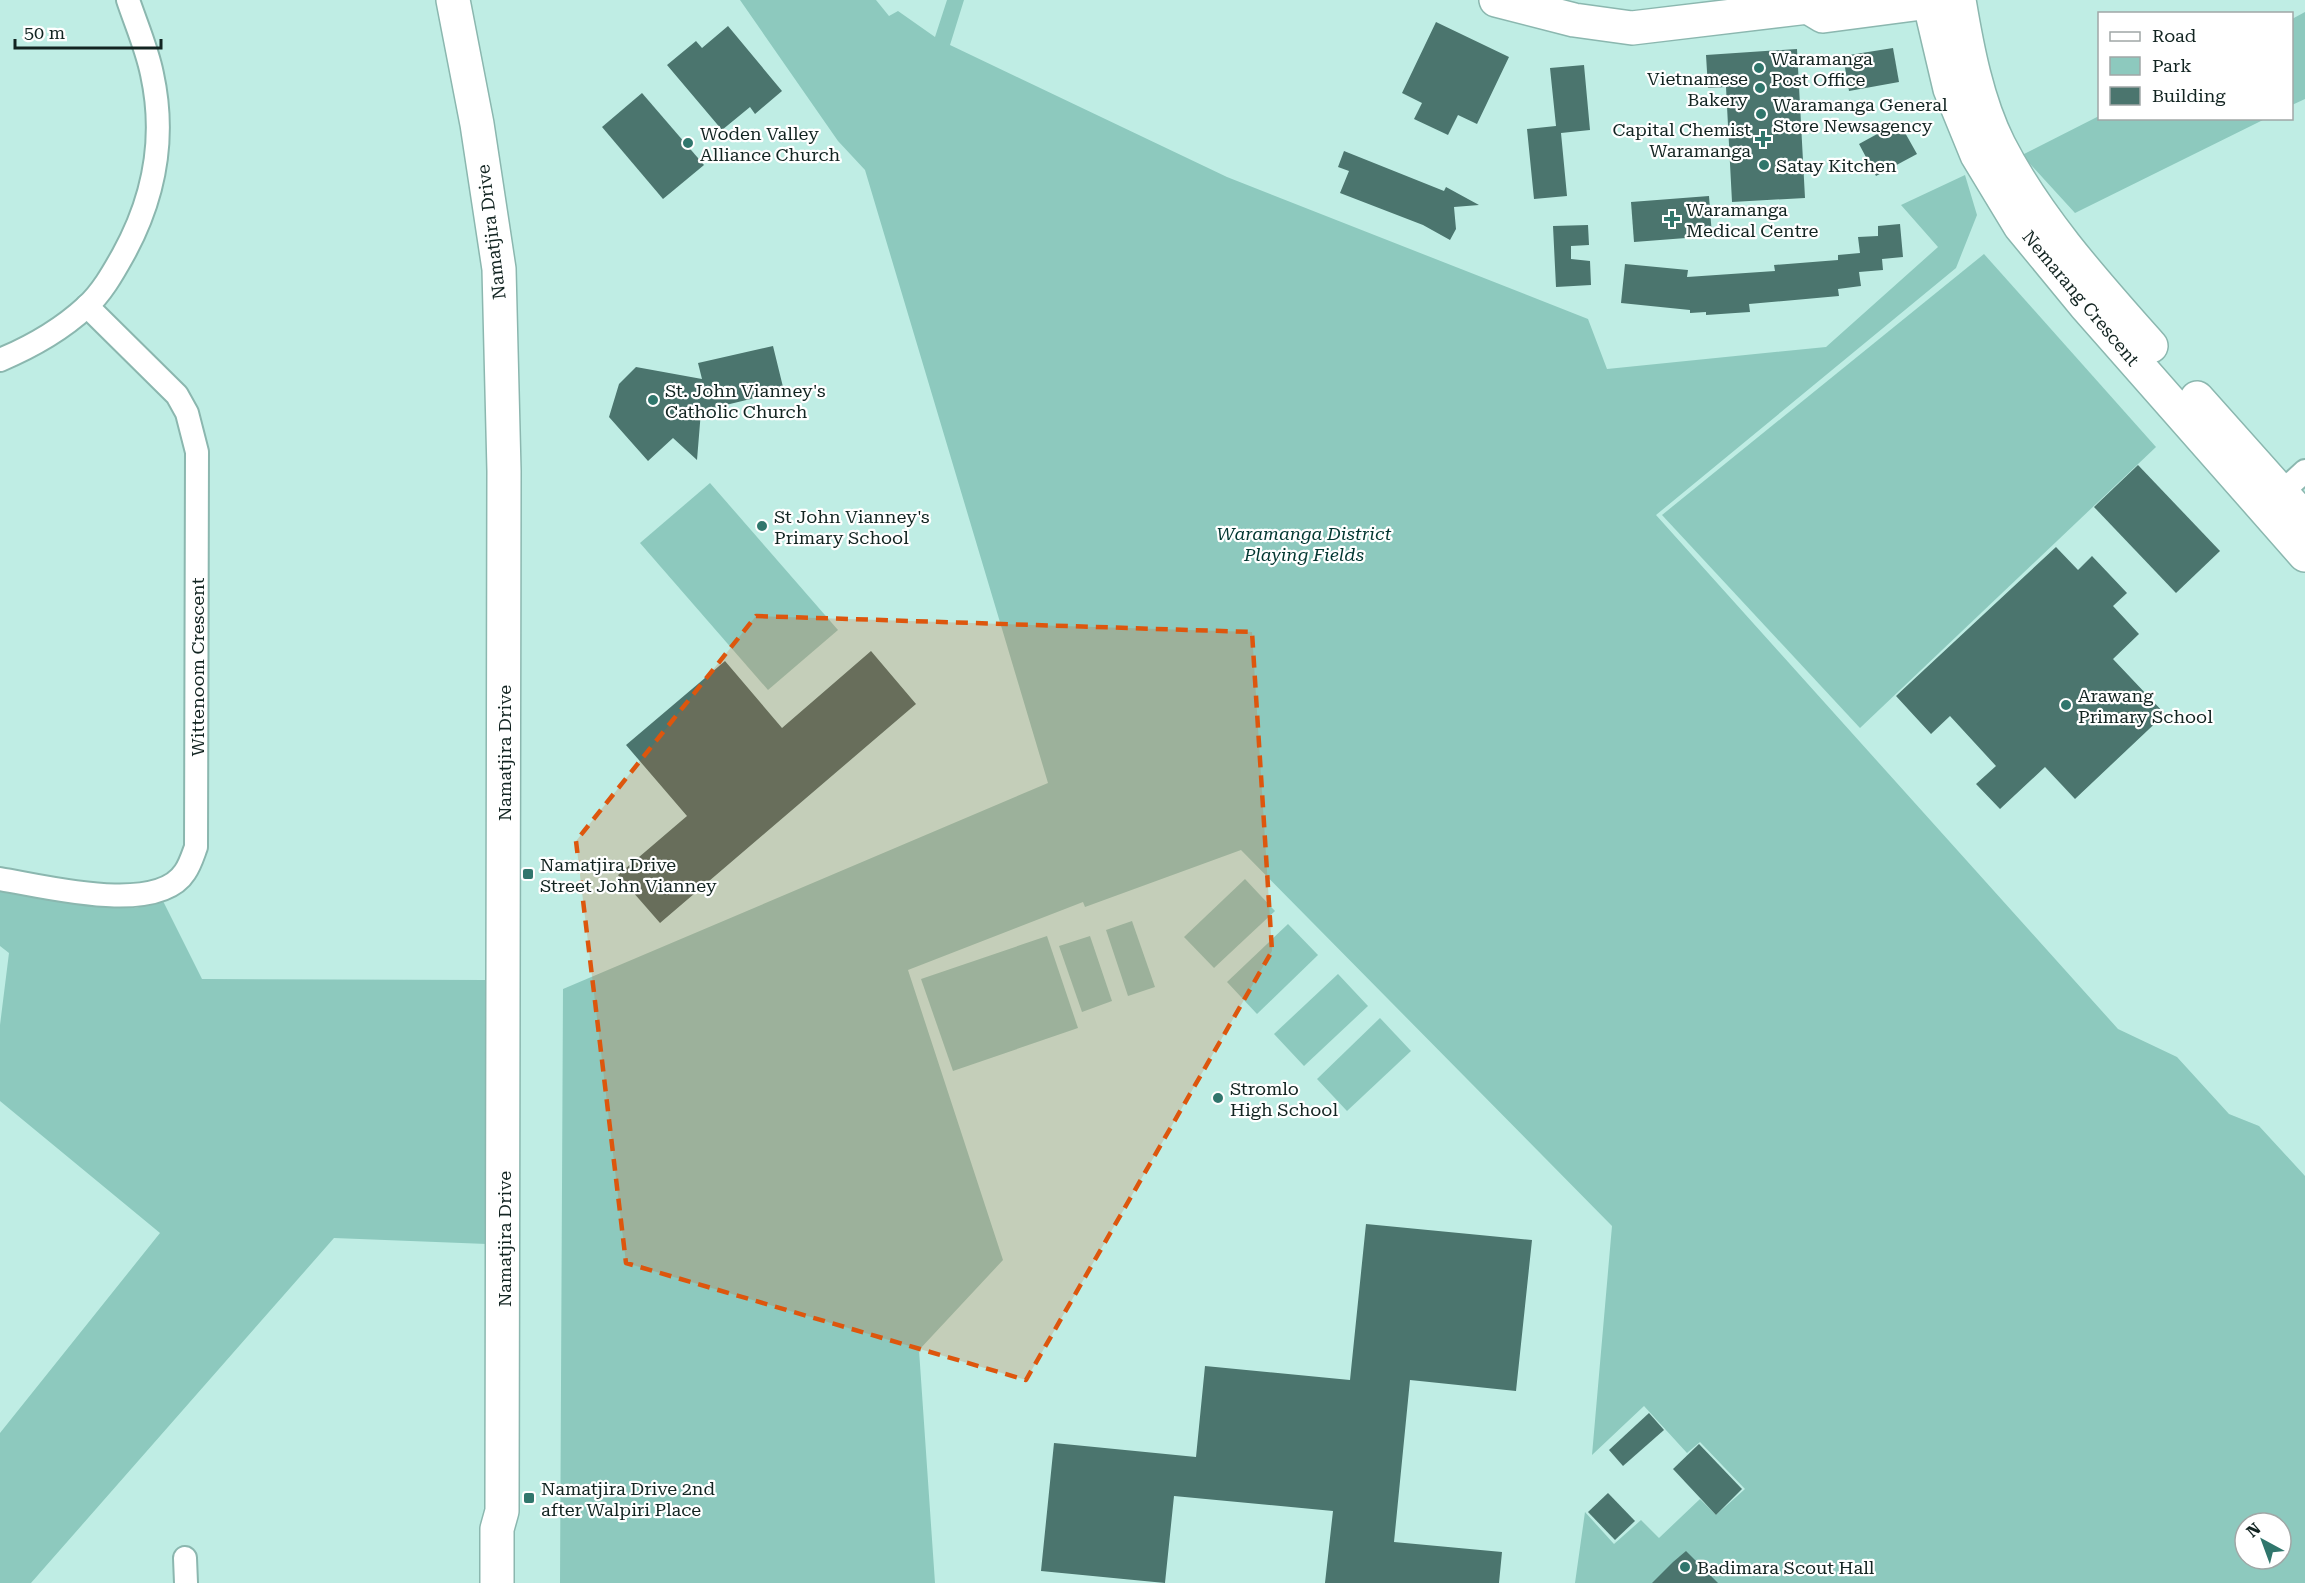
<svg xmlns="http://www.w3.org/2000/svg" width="2305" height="1583" font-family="'Roboto Serif',serif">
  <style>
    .green { fill: #8dc9be; fill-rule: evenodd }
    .building { fill: #4b756e }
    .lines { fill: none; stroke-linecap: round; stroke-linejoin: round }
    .street-casing { stroke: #8bb7af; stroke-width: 26 }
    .secondary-casing { stroke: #8bb7af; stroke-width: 36 }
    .street { stroke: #fff; stroke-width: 22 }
    .secondary { stroke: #fff; stroke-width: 33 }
    .marked { fill: #dd560d; fill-opacity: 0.2; stroke: #dd560d; stroke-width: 4.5; stroke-dasharray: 12 8; stroke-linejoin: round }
    .poi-dot { fill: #30766c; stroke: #fff; stroke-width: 2 }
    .labels { text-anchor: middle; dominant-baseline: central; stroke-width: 4.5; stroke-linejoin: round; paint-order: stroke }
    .poi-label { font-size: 18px; fill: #122421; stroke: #fff; text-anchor: start }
    .street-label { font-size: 18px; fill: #122421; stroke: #fff }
    .park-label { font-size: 18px; font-style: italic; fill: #013630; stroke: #fff }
  </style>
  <rect width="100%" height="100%" fill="#bfede4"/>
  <g class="green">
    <path d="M740 0H876L889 16 898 11 935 37 947 0H964L950 45 1227 177 1588 319 1607 369 1826 347 1938 247 1901 205 1965 175 1977 215 1956 268 1656 515 2118 1029 2177 1057 2229 1114 2259 1126 2305 1176V1583H1575L1585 1512 1614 1544 1641 1520 1659 1538 1700 1499 1716 1515 1745 1489 1700 1442 1687 1453 1644 1406 1592 1455 1612 1226 1241 850 1085 907 1083 902 908 970 1003 1260 919 1350 935 1583H560L563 989 1048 783 865 170 838 141ZM2245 1523H2281V1559H2245Z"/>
    <path d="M2305 12V99L2292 105V19Z"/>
    <path d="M2099 116 2100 118 2265 119 2075 213 2022 155Z"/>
    <path d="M1984 254 2156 447 1860 728 1662 515Z"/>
    <path d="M710 483 838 630 768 690 640 543Z"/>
    <path d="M1245 879 1275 911 1214 968 1184 937Z"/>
    <path d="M0 891 135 908 163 901 202 979 485 980 487 1244 334 1238 31 1583H0V1433L160 1233 0 1101V1025L9 953 0 946Z"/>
    <path d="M1132 921 1155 987 1128 996 1106 930Z"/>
    <path d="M1288 924 1318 955 1257 1014 1227 982Z"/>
    <path d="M1047 936 1078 1028 953 1071 921 979Z"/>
    <path d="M1090 936 1112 1001 1082 1012 1059 946Z"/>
    <path d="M1338 974 1368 1006 1304 1066 1274 1034Z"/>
    <path d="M1380 1018 1411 1051 1347 1111 1317 1079Z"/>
  </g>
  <g class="building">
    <path d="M1436 22 1509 57 1477 124 1458 115 1448 135 1414 119 1422 103 1402 93Z"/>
    <path d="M728 26 782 91 755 114 750 107 722 130 667 65 696 41 702 48Z"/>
    <path d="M1893 48 1899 82 1849 91 1843 56Z"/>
    <path d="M1797 49 1805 198 1732 202 1726 87 1708 88 1706 55Z"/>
    <path d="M1584 65 1590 130 1561 133 1567 196 1534 199 1527 129 1556 126 1550 68Z"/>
    <path d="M642 93 704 165 663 199 602 127Z"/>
    <path d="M1899 122 1917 154 1876 176 1859 144Z"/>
    <path d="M1344 151 1444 191 1446 187 1479 205 1454 207 1456 229 1450 240 1423 225 1340 193 1349 171 1338 167Z"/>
    <path d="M1709 196 1712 236 1634 242 1631 202Z"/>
    <path d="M1900 224 1903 257 1882 259 1883 270 1859 272 1861 286 1838 289 1839 296 1749 304 1750 312 1706 315V312L1690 313V310L1621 303 1625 264 1688 270 1687 277 1775 271 1774 265 1838 260V255L1860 253 1858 237 1878 236V226Z"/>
    <path d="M1588 225 1589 245 1571 246V259L1590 261 1591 285 1556 287 1553 226Z"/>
    <path d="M773 346 784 391 701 411 697 460 673 438 648 461 609 417 619 384 636 367 702 379 698 363Z"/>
    <path d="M2138 465 2220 551 2176 593 2094 507Z"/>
    <path d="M2056 547 2078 570 2092 556 2127 593 2113 606 2139 634 2113 659 2165 714 2075 799 2045 767 2000 809 1976 784 1996 766 1950 716 1931 734 1896 696Z"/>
    <path d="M871 651 916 704 660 923 618 875 687 816 626 745 725 661 782 728Z"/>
    <path d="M1366 1224 1532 1240 1516 1391 1410 1380 1394 1542 1502 1552 1499 1583H1325L1333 1511 1174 1496 1165 1583 1041 1571 1054 1443 1196 1457 1205 1366 1350 1380Z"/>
    <path d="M1649 1413 1664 1430 1623 1466 1609 1450Z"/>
    <path d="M1699 1444 1742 1489 1716 1515 1673 1469Z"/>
    <path d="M1608 1493 1635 1521 1615 1540 1588 1512Z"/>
    <path d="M1686 1551 1718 1583H1652L1673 1562Z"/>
  </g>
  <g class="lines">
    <defs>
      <g id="street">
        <path d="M0 360C31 347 61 330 86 307 101 294 113 273 123 255 154 199 166 138 152 74 147 49 136 24 128 0"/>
        <path d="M2271 502 2305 471"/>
        <path d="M0 879C44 886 157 916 185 872 190 865 193 855 196 847L197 452 187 413 177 395 87 306"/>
        <path d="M185 1558 186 1583"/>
      </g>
      <g id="secondary">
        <path d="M453 0 477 124 499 269 504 471 502 1511 497 1529V1583"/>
        <path d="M1496 0 1574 20 1632 28 1808 7 1815 0"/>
        <path d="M1929 0 1950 89 1977 155 2020 226 2085 305 2305 555"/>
        <path d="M1959 0C1967 48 1977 101 1999 145 2037 219 2096 284 2151 346"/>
        <path d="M1808 7 1823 16 1945 0"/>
        <path d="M2197 398 2305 519"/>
      </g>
    </defs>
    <use href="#street" class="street-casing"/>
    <use href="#secondary" class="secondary-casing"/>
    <use href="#street" class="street"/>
    <use href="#secondary" class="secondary"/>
  </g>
  <path class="marked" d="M756 616 1252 632 1272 951 1026 1380 626 1263 576 841Z"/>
  <g class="poi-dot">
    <circle cx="1759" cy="68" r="6"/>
    <circle cx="1760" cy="88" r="6"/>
    <circle cx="1761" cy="114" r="6"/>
    <path d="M1760 130h6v6h6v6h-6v6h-6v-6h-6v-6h6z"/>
    <circle cx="688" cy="143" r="6"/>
    <circle cx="1764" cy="165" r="6"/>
    <path d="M1669 210h6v6h6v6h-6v6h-6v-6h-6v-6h6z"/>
    <circle cx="653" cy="400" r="6"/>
    <circle cx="762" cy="526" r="6"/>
    <circle cx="2066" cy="705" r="6"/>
    <rect x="522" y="868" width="12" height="12" rx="3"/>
    <circle cx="1218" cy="1098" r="6"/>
    <rect x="523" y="1492" width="12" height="12" rx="3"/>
    <circle cx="1685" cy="1567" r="6"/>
  </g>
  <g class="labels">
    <g class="poi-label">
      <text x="1771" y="58">Waramanga<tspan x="1771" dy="21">Post Office</tspan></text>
      <text x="1748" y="78" text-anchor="end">Vietnamese<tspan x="1748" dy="21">Bakery</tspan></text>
      <text x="1773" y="104">Waramanga General<tspan x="1773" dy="21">Store Newsagency</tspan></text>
      <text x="1751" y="129" text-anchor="end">Capital Chemist<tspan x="1751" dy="21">Waramanga</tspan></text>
      <text x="700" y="133">Woden Valley<tspan x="700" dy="21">Alliance Church</tspan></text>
      <text x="1776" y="165">Satay Kitchen</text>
      <text x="1686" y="209">Waramanga<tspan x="1686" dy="21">Medical Centre</tspan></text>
      <text x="665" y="390">St. John Vianney's<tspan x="665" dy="21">Catholic Church</tspan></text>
      <text x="774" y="516">St John Vianney's<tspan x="774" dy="21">Primary School</tspan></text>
      <text x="2078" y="695">Arawang<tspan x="2078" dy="21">Primary School</tspan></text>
      <text x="540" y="864">Namatjira Drive<tspan x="540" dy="21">Street John Vianney</tspan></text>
      <text x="1230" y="1088">Stromlo<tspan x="1230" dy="21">High School</tspan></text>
      <text x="541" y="1488">Namatjira Drive 2nd<tspan x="541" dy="21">after Walpiri Place</tspan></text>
      <text x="1697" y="1567">Badimara Scout Hall</text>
    </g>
    <g class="street-label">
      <text transform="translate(491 232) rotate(-97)">Namatjira Drive</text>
      <text transform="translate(2081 298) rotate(50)">Nemarang Crescent</text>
      <text transform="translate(197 667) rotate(-90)">Wittenoom Crescent</text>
      <text transform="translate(504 753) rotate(-90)">Namatjira Drive</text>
      <text transform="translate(504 1239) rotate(-90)">Namatjira Drive</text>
    </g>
    <g class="park-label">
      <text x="1304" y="533">Waramanga District<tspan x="1304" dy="21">Playing Fields</tspan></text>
    </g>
  </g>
  <rect x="2098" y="12" width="195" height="108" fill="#ffffff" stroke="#a0a7a6" stroke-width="1.5"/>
  <rect x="2110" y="32" width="30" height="9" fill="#ffffff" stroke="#a0a7a6" stroke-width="1.5"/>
  <text x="2152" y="42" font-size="18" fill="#122421">Road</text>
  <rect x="2110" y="57" width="30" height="18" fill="#8dc9be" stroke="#a0a7a6" stroke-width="1.5"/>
  <text x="2152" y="72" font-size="18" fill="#122421">Park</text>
  <rect x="2110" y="87" width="30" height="18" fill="#4b756e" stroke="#a0a7a6" stroke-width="1.5"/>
  <text x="2152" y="102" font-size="18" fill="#122421">Building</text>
  <g transform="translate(2263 1541) rotate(319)"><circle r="28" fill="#ffffff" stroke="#a0a7a6" stroke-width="1.5"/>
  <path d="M0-4.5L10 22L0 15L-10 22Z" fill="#30766c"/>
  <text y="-9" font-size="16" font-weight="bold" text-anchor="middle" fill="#122421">N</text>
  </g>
  <path d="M15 39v9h146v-9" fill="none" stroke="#122421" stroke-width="3"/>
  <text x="24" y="39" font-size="18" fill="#122421" stroke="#ffffff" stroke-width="4.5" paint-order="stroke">50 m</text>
</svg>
